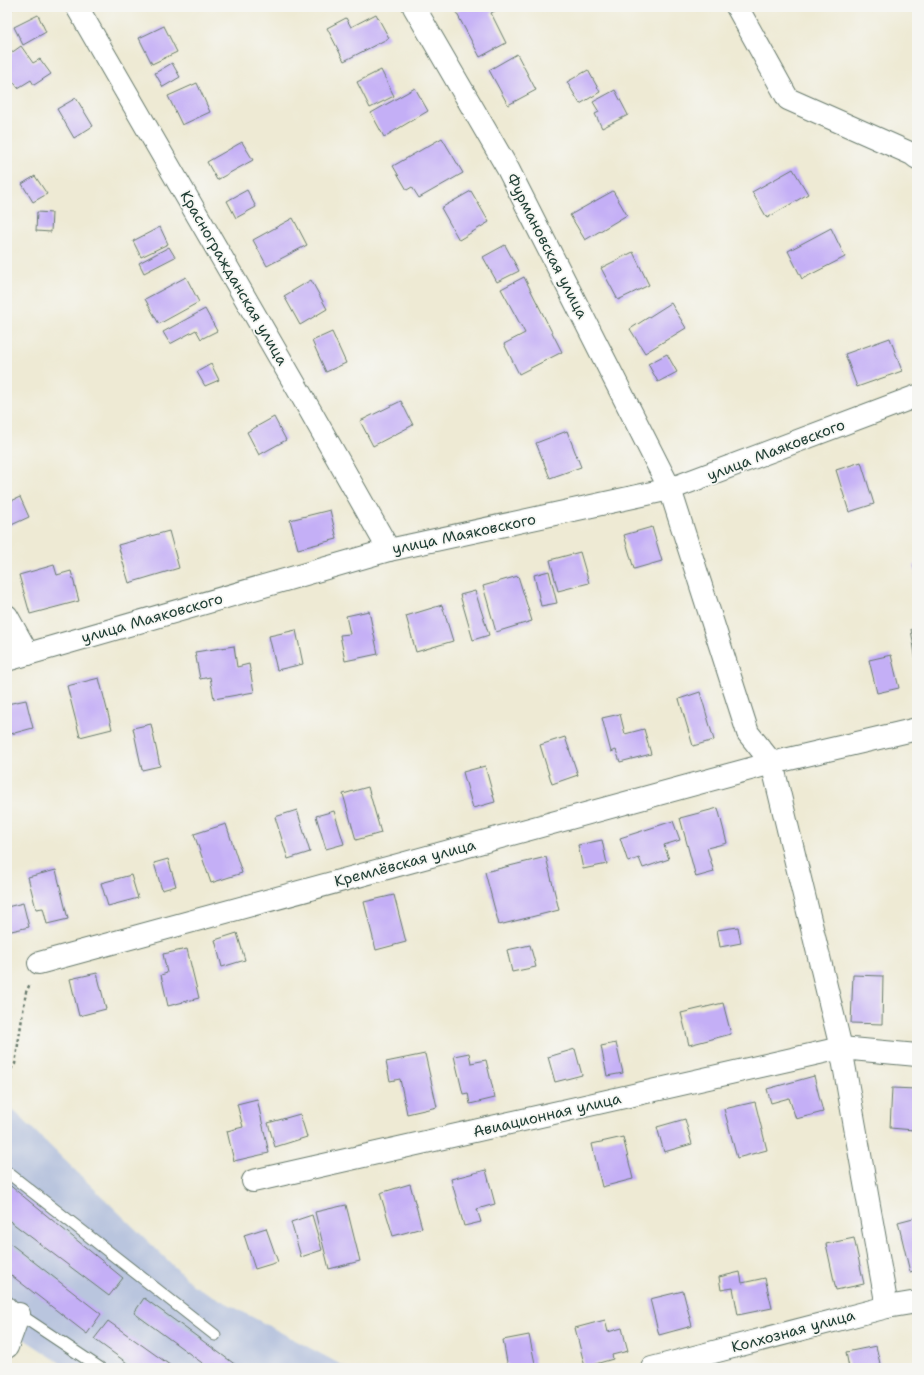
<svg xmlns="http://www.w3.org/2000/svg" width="924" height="1375" font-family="'Shantell Sans',sans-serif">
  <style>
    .industrial { fill: #b9c5de }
    .building { fill: #c4aff6 }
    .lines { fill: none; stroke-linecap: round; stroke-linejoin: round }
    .service-casing { stroke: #677a6c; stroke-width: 13 }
    .minor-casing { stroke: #677a6c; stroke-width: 24 }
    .path { stroke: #677a6c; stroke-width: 2.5; stroke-dasharray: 3 3; stroke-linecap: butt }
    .service { stroke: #fff; stroke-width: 11 }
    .minor { stroke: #fff; stroke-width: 22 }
    .labels { text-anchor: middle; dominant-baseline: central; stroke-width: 3.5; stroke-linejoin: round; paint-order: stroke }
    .street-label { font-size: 15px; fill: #1f3d34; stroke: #f6f6f2 }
  </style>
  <rect width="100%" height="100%" fill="#f6f6f2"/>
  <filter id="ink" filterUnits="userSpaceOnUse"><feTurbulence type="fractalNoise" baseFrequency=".025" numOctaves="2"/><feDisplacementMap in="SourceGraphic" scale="8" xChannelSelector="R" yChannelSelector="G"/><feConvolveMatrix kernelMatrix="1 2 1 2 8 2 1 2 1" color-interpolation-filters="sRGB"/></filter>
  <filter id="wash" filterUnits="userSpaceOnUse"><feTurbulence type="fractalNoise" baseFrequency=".012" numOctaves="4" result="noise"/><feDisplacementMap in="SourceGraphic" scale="16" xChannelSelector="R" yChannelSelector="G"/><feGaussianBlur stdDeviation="0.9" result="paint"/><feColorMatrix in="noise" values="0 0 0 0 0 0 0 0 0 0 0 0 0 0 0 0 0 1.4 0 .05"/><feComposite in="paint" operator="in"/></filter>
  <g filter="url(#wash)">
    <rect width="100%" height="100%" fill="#eeead4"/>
    <path class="industrial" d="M7 1104 193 1285 347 1368H68L7 1328Z"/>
    <g id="blocks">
      <g class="building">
        <path d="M7 7H16L7 12Z"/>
        <path d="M465 7H502L491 13 506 43 480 57 456 12Z"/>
        <path d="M376 14 389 38 344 61 327 28 346 18 351 27Z"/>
        <path d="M38 15 46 32 23 45 14 27Z"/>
        <path d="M164 26 177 52 152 64 139 38Z"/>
        <path d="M21 46 33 63 40 59 51 74 34 85 31 80 18 88 7 73V56Z"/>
        <path d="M517 54 536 90 508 105 489 70Z"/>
        <path d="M172 63 180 77 163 87 155 73Z"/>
        <path d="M381 70 394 96 370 108 357 82Z"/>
        <path d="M588 70 600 92 580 104 567 82Z"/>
        <path d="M197 83 210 112 182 125 168 96Z"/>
        <path d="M415 88 428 111 384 137 371 113Z"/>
        <path d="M615 90 628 115 602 128 595 114 599 112 593 102Z"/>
        <path d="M76 98 93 126 74 138 57 109Z"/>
        <path d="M442 138 463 173 419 198 412 187 407 190 393 166Z"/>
        <path d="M242 142 253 160 217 180 207 162Z"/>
        <path d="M793 169 808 194 767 218 752 192Z"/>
        <path d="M35 176 47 194 33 202 22 184Z"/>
        <path d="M247 190 256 207 236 218 227 201Z"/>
        <path d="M471 191 489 222 459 240 441 208Z"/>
        <path d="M613 191 627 215 585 240 570 215Z"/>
        <path d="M37 212 52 213 51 232 36 231Z"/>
        <path d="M293 218 307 245 267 266 253 240Z"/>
        <path d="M160 227 168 244 141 257 133 241Z"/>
        <path d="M831 228 845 257 802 279 788 251Z"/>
        <path d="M505 245 519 271 497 282 483 257Z"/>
        <path d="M169 247 175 257 144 273 139 263Z"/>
        <path d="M633 252 649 285 618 300 601 268Z"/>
        <path d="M186 277 199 302 159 324 145 299Z"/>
        <path d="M524 277 562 352 519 374 504 344 525 333 501 289Z"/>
        <path d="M311 280 327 309 300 325 284 296Z"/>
        <path d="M671 303 686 328 645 353 630 329Z"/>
        <path d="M205 309 217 331 201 339 196 330 170 344 163 332Z"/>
        <path d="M332 332 346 363 326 372 312 341Z"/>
        <path d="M890 338 902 371 857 387 845 354Z"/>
        <path d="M667 354 677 372 658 382 648 364Z"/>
        <path d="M211 364 219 380 205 386 197 372Z"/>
        <path d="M401 401 413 425 373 446 360 421Z"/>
        <path d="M274 417 286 440 259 455 247 432Z"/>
        <path d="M567 431 581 467 550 478 536 443Z"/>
        <path d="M861 462 874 504 849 512 836 470Z"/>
        <path d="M20 497 29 517 7 527V503Z"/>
        <path d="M330 510 337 539 298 549 290 520Z"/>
        <path d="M652 527 662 561 634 569 624 535Z"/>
        <path d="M169 531 179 568 129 583 118 545Z"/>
        <path d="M580 552 589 583 558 591 550 560Z"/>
        <path d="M54 565 57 575 71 571 79 601 30 614 19 575Z"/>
        <path d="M914 565H917V577H916Z"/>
        <path d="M549 571 557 603 541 606 534 575Z"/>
        <path d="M518 576 532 621 496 632 483 586Z"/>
        <path d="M475 591 489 635 473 640 460 595Z"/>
        <path d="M442 605 453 641 416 652 406 616Z"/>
        <path d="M369 611 378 654 345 661 340 635 350 634 346 616Z"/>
        <path d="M917 628V661H916L911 629Z"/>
        <path d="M296 630 303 664 277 670 269 636Z"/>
        <path d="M234 646 237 667 249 664 254 692 214 699 210 677 200 679 195 652Z"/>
        <path d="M891 655 899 688 877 693 869 660Z"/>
        <path d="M99 678 112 729 80 737 67 686Z"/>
        <path d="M700 692 714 740 693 746 679 699Z"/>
        <path d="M26 700 33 728 7 735V704Z"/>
        <path d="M620 714 625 734 644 729 651 754 620 762 616 750 611 752 602 718Z"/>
        <path d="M151 724 160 766 142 770 133 728Z"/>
        <path d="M565 737 578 775 552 784 540 745Z"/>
        <path d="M485 766 495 802 473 808 463 772Z"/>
        <path d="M368 787 381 833 356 840 343 794Z"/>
        <path d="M718 808 727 843 707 848 714 872 696 877 680 818Z"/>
        <path d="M297 810 310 852 288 859 275 817Z"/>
        <path d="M334 811 344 844 326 849 316 816Z"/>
        <path d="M673 821 680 840 664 845 669 859 643 868 639 858 628 862 620 838Z"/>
        <path d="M226 824 242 873 211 883 194 834Z"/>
        <path d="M602 840 607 864 583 869 578 845Z"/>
        <path d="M546 857 559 910 499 925 485 872Z"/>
        <path d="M168 859 176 886 162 890 154 863Z"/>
        <path d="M56 870 68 919 47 924 43 908 36 909 28 877Z"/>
        <path d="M131 875 138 898 108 906 101 883Z"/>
        <path d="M394 895 406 942 376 950 364 902Z"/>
        <path d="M23 903 29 927 7 932V907Z"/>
        <path d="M738 927 741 943 720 947 717 930Z"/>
        <path d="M237 933 245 960 222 967 215 940Z"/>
        <path d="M530 945 536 967 512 972 507 950Z"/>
        <path d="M187 949 199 998 168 1006 161 975 167 973 163 954Z"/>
        <path d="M97 973 106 1009 79 1016 70 979Z"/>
        <path d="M853 975 883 976 882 1024 851 1023Z"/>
        <path d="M723 1003 731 1034 689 1045 681 1013Z"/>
        <path d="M616 1043 623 1073 607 1076 601 1046Z"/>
        <path d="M575 1049 582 1075 555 1082 548 1057Z"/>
        <path d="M469 1053 471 1063 486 1060 495 1098 470 1104 468 1093 463 1094 454 1056Z"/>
        <path d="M425 1054 437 1107 407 1114 400 1079 390 1081 386 1062Z"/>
        <path d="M814 1076 823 1112 796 1119 789 1098 771 1103 767 1089Z"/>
        <path d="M892 1088 916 1089 914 1130 890 1128Z"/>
        <path d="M257 1099 269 1153 234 1161 227 1131 243 1127 237 1104Z"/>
        <path d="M755 1102 767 1150 737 1158 724 1109Z"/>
        <path d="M300 1114 307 1137 275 1147 268 1123Z"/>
        <path d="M685 1119 692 1144 664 1152 657 1127Z"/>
        <path d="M623 1137 633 1179 602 1187 592 1144Z"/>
        <path d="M486 1170 495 1204 477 1209 481 1222 464 1226 451 1179Z"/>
        <path d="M7 1183 123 1278 109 1296 7 1219Z"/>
        <path d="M410 1184 422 1228 393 1236 380 1193Z"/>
        <path d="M346 1205 360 1261 329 1269 315 1212Z"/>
        <path d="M312 1215 322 1250 301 1257 291 1222Z"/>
        <path d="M917 1217V1270L910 1272 898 1222Z"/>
        <path d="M266 1228 278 1262 255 1269 244 1235Z"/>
        <path d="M854 1238 864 1284 836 1290 826 1244Z"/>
        <path d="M7 1241 101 1314 87 1334 7 1272Z"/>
        <path d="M740 1272 742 1283 765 1278 772 1308 738 1315 733 1288 721 1290 719 1277Z"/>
        <path d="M683 1291 692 1326 659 1335 650 1299Z"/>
        <path d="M144 1298 240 1368H209L134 1313Z"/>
        <path d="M605 1320 608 1332 622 1328 628 1351 612 1355 613 1359 585 1367 575 1328Z"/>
        <path d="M108 1321 174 1368H134L94 1339Z"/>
        <path d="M529 1335 536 1368H508L503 1340Z"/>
        <path d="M876 1346 881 1368H849L846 1352Z"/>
      </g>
    </g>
  </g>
  <g filter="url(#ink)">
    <use href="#blocks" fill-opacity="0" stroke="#677a6c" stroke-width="1"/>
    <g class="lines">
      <defs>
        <g id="service">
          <path d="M7 1172 215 1335"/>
          <path d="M7 1301 19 1314 100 1368"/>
        </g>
        <g id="minor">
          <path d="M77 7 311 412 389 550"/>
          <path d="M414 7 508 169 670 489 748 733 772 763 841 1048 887 1307"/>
          <path d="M737 7 788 99 912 154 917 158"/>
          <path d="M7 616 28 654"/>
          <path d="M7 660 389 550 670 489 917 396"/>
          <path d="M39 963 772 763 917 729"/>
          <path d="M253 1181 841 1048 917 1055"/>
          <path d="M7 1347 19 1314"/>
          <path d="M652 1368 887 1307 917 1302"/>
        </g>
      </defs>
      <use href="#service" class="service-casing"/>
      <use href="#minor" class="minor-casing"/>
      <path class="path" d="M7 1074 15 1064 26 992 30 984"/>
      <use href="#service" class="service"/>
      <use href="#minor" class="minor"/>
    </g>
  </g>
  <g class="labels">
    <g class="street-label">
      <text transform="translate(547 246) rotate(63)">Фурмановская улица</text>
      <text transform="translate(234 278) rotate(60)">Красногражданская улица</text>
      <text transform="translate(776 450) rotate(-21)">улица Маяковского</text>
      <text transform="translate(464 534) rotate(-12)">улица Маяковского</text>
      <text transform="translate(152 618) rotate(-16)">улица Маяковского</text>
      <text transform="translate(405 863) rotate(-15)">Кремлёвская улица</text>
      <text transform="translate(547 1115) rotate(-13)">Авиационная улица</text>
      <text transform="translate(793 1331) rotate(-15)">Колхозная улица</text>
    </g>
  </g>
  <rect width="924" height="1375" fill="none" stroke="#f6f6f2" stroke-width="24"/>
</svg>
